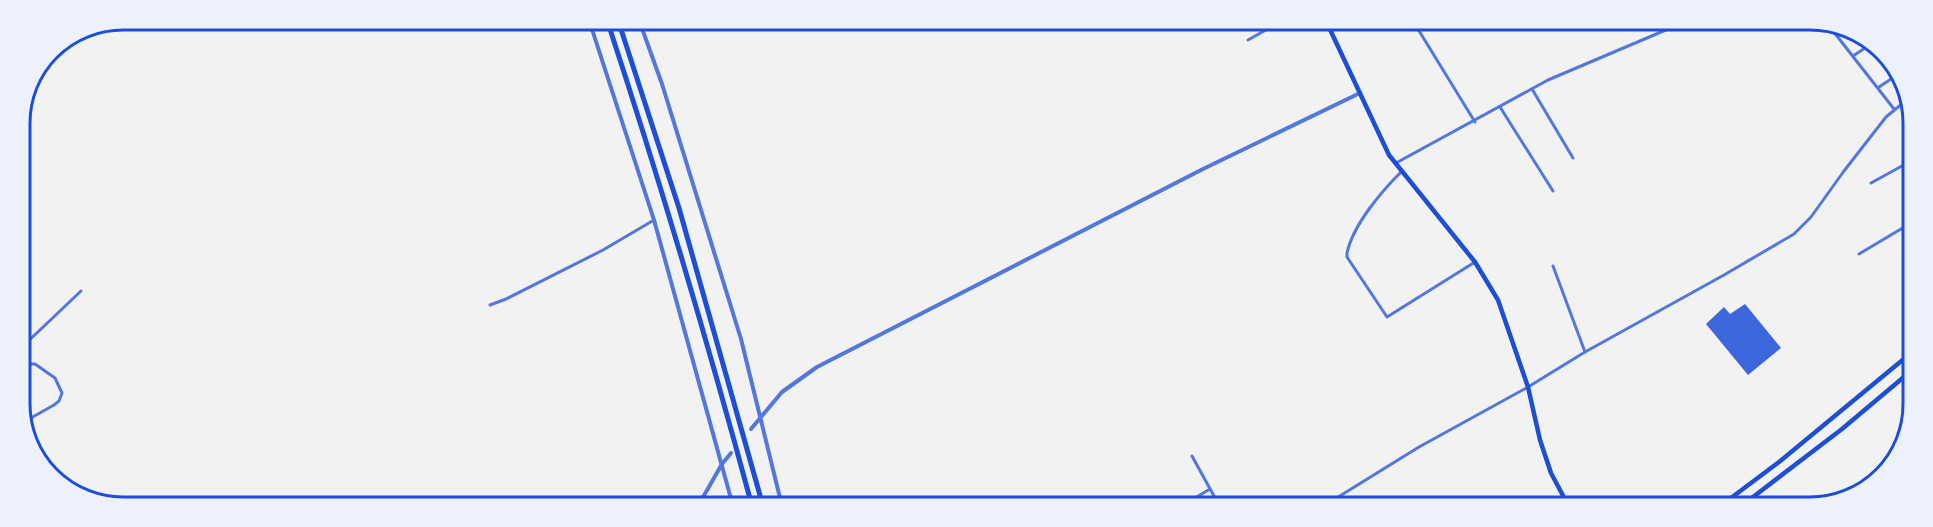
<svg xmlns="http://www.w3.org/2000/svg" width="1933" height="527" font-family="'Sofia Sans Condensed',sans-serif">
  <style>
    .building { fill: #3d67dc }
    .lines { fill: none; stroke-linecap: round; stroke-linejoin: round }
    .minor { stroke: #5277de; stroke-width: 3 }
    .tertiary { stroke: #5277de; stroke-width: 4 }
    .secondary { stroke: #1d4ed8; stroke-width: 4.5 }
    .motorway { stroke: #1d4ed8; stroke-width: 5 }
    .rim { fill: none; stroke: #1d4ed8; stroke-width: 3 }
  </style>
  <rect width="100%" height="100%" fill="#f2f2f2"/>
  <path class="building" d="M1745 304 1781 348 1748 375 1706 324 1724 307 1730 314Z"/>
  <g class="lines">
    <g class="minor">
      <path d="M1413 21 1475 122"/>
      <path d="M1826 22 1894 109"/>
      <path d="M1248 40 1282 21"/>
      <path d="M1853 56 1871 44"/>
      <path d="M1879 87 1897 75"/>
      <path d="M1532 89 1573 158"/>
      <path d="M1500 107 1553 191"/>
      <path d="M1396 163 1548 80 1687 21"/>
      <path d="M1401 172C1381 192 1353 225 1347 253V257L1387 317 1475 262"/>
      <path d="M1871 183 1911 161"/>
      <path d="M1859 254 1911 223"/>
      <path d="M1553 266 1585 352"/>
      <path d="M490 305 506 299 603 250 654 220"/>
      <path d="M21 348 81 291"/>
      <path d="M21 371 30 364H35L55 378 62 393 59 401 54 405 22 423"/>
      <path d="M1192 456 1220 507"/>
      <path d="M1180 507 1210 489"/>
      <path d="M1322 507 1419 447 1528 387 1585 352 1724 275 1794 234 1811 217 1844 171 1886 117 1909 98"/>
      <path d="M1548 507 1564 498"/>
    </g>
    <g class="tertiary">
      <path d="M589 20 654 220 733 506"/>
      <path d="M639 20 662 84 741 339 782 506"/>
      <path d="M751 429 782 392 817 367 1203 169 1360 93"/>
      <path d="M698 506 722 464 731 453"/>
    </g>
    <g class="secondary">
      <path d="M1326 21 1389 155 1475 262 1498 300 1528 387 1540 440 1551 473 1569 507"/>
      <path d="M1719 507 1779 462 1911 353"/>
      <path d="M1740 507 1842 429 1911 371"/>
    </g>
    <g class="motorway">
      <path d="M607 20C660 181 708 343 752 506"/>
      <path d="M618 20 679 208 763 506"/>
    </g>
  </g>
  <path d="M0 0H1933V527H0ZM123 30H1810A93 93 0 0 1 1903 123V404A93 93 0 0 1 1810 497H123A93 93 0 0 1 30 404V123A93 93 0 0 1 123 30Z" fill="#edf1fc" fill-rule="evenodd"/>
  <path class="rim" d="M123 30H1810A93 93 0 0 1 1903 123V404A93 93 0 0 1 1810 497H123A93 93 0 0 1 30 404V123A93 93 0 0 1 123 30Z"/>
</svg>
